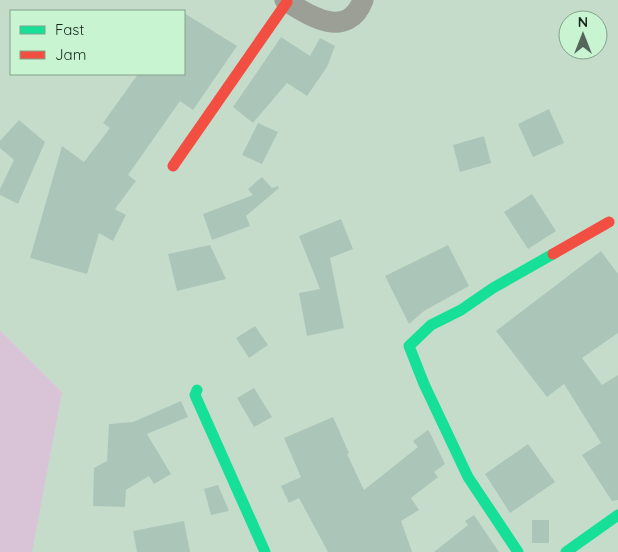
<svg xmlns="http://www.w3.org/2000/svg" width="618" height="552" font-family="Quicksand,sans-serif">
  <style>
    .green { fill: #d8c4d6 }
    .building { fill: #abc6b9 }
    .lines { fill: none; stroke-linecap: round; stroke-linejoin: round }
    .street { stroke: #9b9f95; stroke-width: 21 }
    .fast { stroke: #16e098; stroke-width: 11 }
    .jam { stroke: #f24e42; stroke-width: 11 }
  </style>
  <rect width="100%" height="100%" fill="#c6dccb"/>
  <path class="green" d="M0 330 62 392 32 552H0Z"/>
  <g class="building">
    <path d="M184 13 237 46 193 110 180 101 128 175 136 181 115 209 126 215 113 241 99 233 87 274 30 258 62 146 84 162 110 128 103 123 138 74H184Z"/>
    <path d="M281 37 310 56 320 38 335 46 327 67 307 96 287 83 253 123 233 107Z"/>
    <path d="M549 109 564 143 533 157 518 124Z"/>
    <path d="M19 120 45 142 18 204 0 195V189L14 160 0 148V141Z"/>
    <path d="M258 123 278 132 262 164 242 155Z"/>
    <path d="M484 136 491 163 460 172 453 145Z"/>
    <path d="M262 177 272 188 278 186 279 188 246 216 250 226 212 240 203 214 253 195 248 189Z"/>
    <path d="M532 194 556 231 528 249 504 212Z"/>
    <path d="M341 219 353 249 330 258 344 328 307 336 299 293 320 289 299 236Z"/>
    <path d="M210 245 226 279 177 291 168 254Z"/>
    <path d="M448 245 469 286 424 311 409 324 385 276Z"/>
    <path d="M601 251 618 274V333L582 358 602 385 618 375V500L612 501 582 455 601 443 564 384 547 397 496 331Z"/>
    <path d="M255 326 268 345 249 358 236 338Z"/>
    <path d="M254 388 272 417 254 427 237 398Z"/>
    <path d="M181 401 188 417 147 434 171 474 154 484 149 476 126 490 125 507 93 506 94 468 107 461 109 424 133 422Z"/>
    <path d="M333 417 349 453 347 454 364 490 418 447 413 441 428 430 430 433 445 464 434 472 438 477 411 498 419 510 401 521 412 552H328L299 498 289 503 281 486 301 477 284 438Z"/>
    <path d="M528 444 555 482 510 513 485 474Z"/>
    <path d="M218 485 229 511 211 515 204 489Z"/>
    <path d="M474 515 499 552H434L468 525 465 521Z"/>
    <rect x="532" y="520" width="17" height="23"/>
    <path d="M184 521 190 552H137L133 531Z"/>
  </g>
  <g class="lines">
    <path class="street" d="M285 0C310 17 348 40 363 0"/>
    <g class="fast">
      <path d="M197 390 195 395 265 552"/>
      <path d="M518 552 468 477 424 384 409 346 431 325 461 310 493 288 553 254"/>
      <path d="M566 552 618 515"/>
    </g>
    <g class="jam">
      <path d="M173 166 287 2"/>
      <path d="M553 254 609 222"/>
    </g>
  </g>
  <rect x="10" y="10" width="175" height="65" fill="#c9f4d2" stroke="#82a289"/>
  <rect x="20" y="26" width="25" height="8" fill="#16e098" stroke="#82a289"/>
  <text x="55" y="35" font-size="15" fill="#17271b">Fast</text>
  <rect x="20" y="51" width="25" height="8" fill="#f24e42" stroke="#82a289"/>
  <text x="55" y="60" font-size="15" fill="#17271b">Jam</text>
  <g transform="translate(583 35)"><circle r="24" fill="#c9f4d2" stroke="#82a289"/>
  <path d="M0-4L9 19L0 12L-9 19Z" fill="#546659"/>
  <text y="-8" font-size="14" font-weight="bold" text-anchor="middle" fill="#17271b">N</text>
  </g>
</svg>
